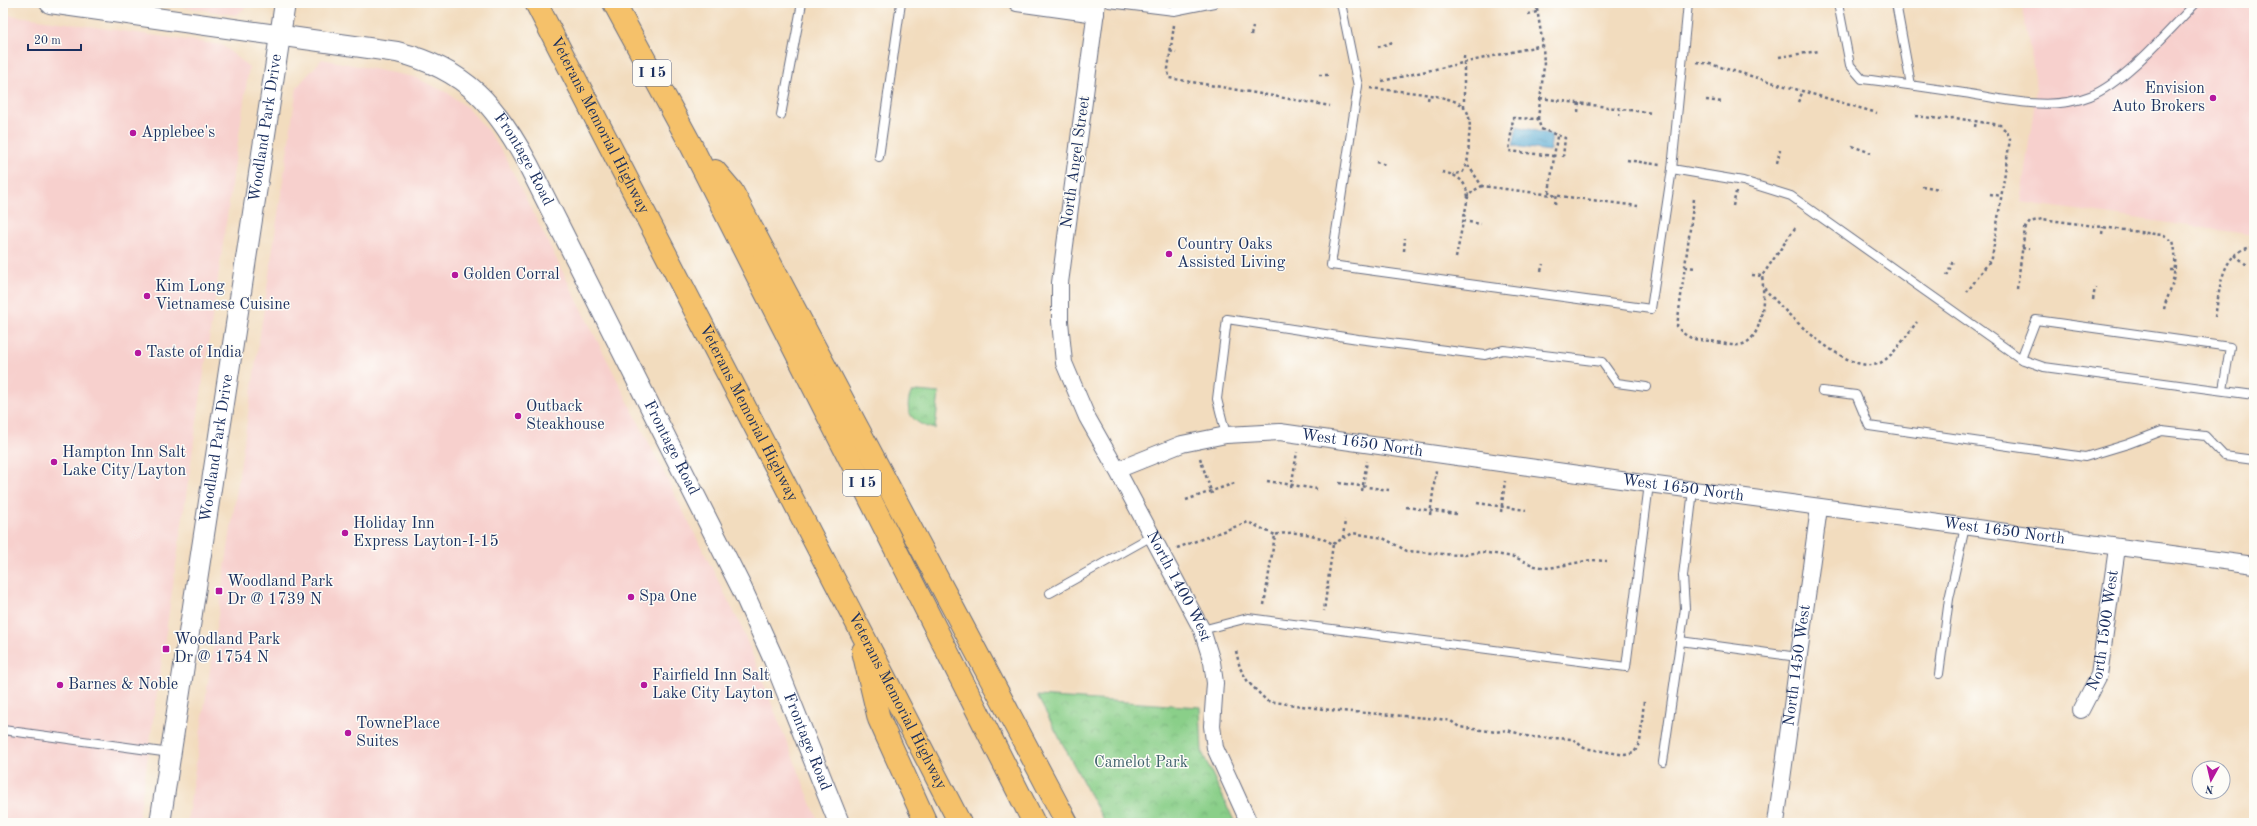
<svg xmlns="http://www.w3.org/2000/svg" width="2257" height="826" font-family="'Old Standard TT',serif">
  <style>
    .built { fill: #f7d0cd }
    .park { fill: url(#park-crowns); stroke: #527f74 }
    .water { fill: url(#water-ripples); stroke: #3a6c98 }
    .lines { fill: none; stroke-linecap: round; stroke-linejoin: round }
    .service-casing { stroke: #666c80; stroke-width: 10 }
    .minor-casing { stroke: #666c80; stroke-width: 18 }
    .tertiary-casing { stroke: #666c80; stroke-width: 22 }
    .motorway-casing { stroke: #666c80; stroke-width: 24 }
    .path { stroke: #666c80; stroke-width: 2.5; stroke-dasharray: 3 3; stroke-linecap: butt }
    .service { stroke: #fff; stroke-width: 8 }
    .minor { stroke: #fff; stroke-width: 16 }
    .tertiary { stroke: #fff; stroke-width: 20 }
    .motorway { stroke: #f5c16b; stroke-width: 22 }
    .poi-dot { fill: #b5179e; stroke: #fdfcf7; stroke-width: 1.5 }
    .labels { text-anchor: middle; dominant-baseline: central; stroke-width: 3; stroke-linejoin: round; paint-order: stroke }
    .shield { fill: #fdfcf7; stroke: #5f6c8c; stroke-width: 1 }
    .shield-label { font-size: 15px; font-weight: bold; fill: #1b2f5e }
    .poi-label { font-size: 16px; fill: #1b2f5e; stroke: #fdfcf7; text-anchor: start }
    .street-label { font-size: 16px; fill: #1b2f5e; stroke: #fdfcf7 }
    .park-label { font-size: 16px; fill: #3c5f6b; stroke: #fdfcf7 }
  </style>
  <defs>
    <pattern id="park-crowns" width="20" height="18" patternUnits="userSpaceOnUse"><rect width="20" height="18" fill="#8acf89"/><path d="M2 6a3 3 0 1 1 6 0M12 15a3 3 0 1 1 6 0" fill="none" stroke="#76b279"/></pattern>
    <pattern id="water-ripples" width="26" height="14" patternUnits="userSpaceOnUse"><rect width="26" height="14" fill="#59aad3"/><path d="M2 4q2-2 4 0t4 0M15 11q2-2 4 0t4 0" fill="none" stroke="#498bae"/></pattern>
  </defs>
  <rect width="100%" height="100%" fill="#fdfcf7"/>
  <filter id="ink" filterUnits="userSpaceOnUse"><feTurbulence type="fractalNoise" baseFrequency=".025" numOctaves="2"/><feDisplacementMap in="SourceGraphic" scale="8" xChannelSelector="R" yChannelSelector="G"/><feConvolveMatrix kernelMatrix="1 2 1 2 8 2 1 2 1" color-interpolation-filters="sRGB"/></filter>
  <filter id="wash" filterUnits="userSpaceOnUse"><feTurbulence type="fractalNoise" baseFrequency=".012" numOctaves="4" result="noise"/><feDisplacementMap in="SourceGraphic" scale="16" xChannelSelector="R" yChannelSelector="G"/><feGaussianBlur stdDeviation="0.9" result="paint"/><feColorMatrix in="noise" values="0 0 0 0 0 0 0 0 0 0 0 0 0 0 0 0 0 1.4 0 .05"/><feComposite in="paint" operator="in"/></filter>
  <g filter="url(#wash)">
    <rect width="100%" height="100%" fill="#f2dcbe"/>
    <g class="built">
      <path d="M155 3H251L236 15Z"/>
      <path d="M2021 3H2254V235L2020 202 2037 88Z"/>
      <path d="M3 14 222 45 249 67 138 823H3Z"/>
      <path d="M322 59 414 77 448 93 470 110 487 130 503 153 741 626 819 823H187L297 87Z"/>
    </g>
    <g class="park">
      <path d="M917 391 939 393 935 429C916 425 902 414 911 393Z"/>
      <path d="M1037 696 1200 707 1202 752 1235 823H1105Z"/>
    </g>
    <path class="water" d="M1517 126 1552 135 1550 151 1513 146Z"/>
  </g>
  <g filter="url(#ink)">
    <g class="lines">
      <defs>
        <g id="service">
          <path d="M1109 3 1174 11 1214 3"/>
          <path d="M1341 3 1358 86 1331 265 1651 309 1672 169 1688 3"/>
          <path d="M1838 3 1850 65 1862 79C1896 83 1930 88 1964 93 2004 99 2050 112 2090 96 2124 83 2169 30 2196 3"/>
          <path d="M1896 3 1911 85"/>
          <path d="M781 115 802 3"/>
          <path d="M879 157 901 3"/>
          <path d="M1672 169 1743 181 1791 196 2021 359 2044 367 2254 395"/>
          <path d="M2021 359 2036 320 2230 347 2223 390"/>
          <path d="M1822 391 1856 395 1869 426 2085 457 2128 444 2162 431 2205 436 2224 456 2254 460"/>
          <path d="M1226 435 1217 399 1227 319 1358 339 1485 355 1503 350 1602 362 1617 383 1646 387"/>
          <path d="M1050 593 1152 536"/>
          <path d="M1202 630 1248 618 1626 667 1649 484"/>
          <path d="M1680 641 1798 657"/>
          <path d="M1939 674 1949 599 1965 527"/>
          <path d="M3 730 170 753"/>
          <path d="M1663 762 1685 608 1683 576 1693 490"/>
        </g>
        <g id="minor">
          <path d="M1017 3 1096 14"/>
          <path id="s1" d="M1097 3 1060 283V321L1064 363 1087 417 1117 470 1202 630 1212 662 1215 683 1212 726 1215 748 1249 823"/>
          <path id="s2" d="M1117 470 1182 444 1226 435 1280 432 1649 484 2254 565"/>
          <path id="s3" d="M2081 710 2099 675 2117 548"/>
          <path id="s4" d="M1776 823 1819 508"/>
        </g>
        <g id="tertiary">
          <path id="s5" d="M50 3 397 52C466 69 497 106 529 166L742 589 774 660 839 823"/>
          <path id="s6" d="M160 823 285 3"/>
        </g>
        <g id="motorway">
          <path id="s7" d="M536 3 960 823"/>
          <path d="M614 3 690 143 1034 823"/>
          <path d="M715 171 732 191 1067 823"/>
          <path d="M863 651 879 719 926 823"/>
        </g>
      </defs>
      <use href="#service" class="service-casing"/>
      <use href="#minor" class="minor-casing"/>
      <use href="#tertiary" class="tertiary-casing"/>
      <use href="#motorway" class="motorway-casing"/>
      <g class="path">
        <path d="M1536 3 1543 45 1544 66 1538 119"/>
        <path d="M1528 14 1537 12"/>
        <path d="M1174 25 1168 69 1169 78 1330 106"/>
        <path d="M1251 35 1253 27"/>
        <path d="M1378 47 1393 42"/>
        <path d="M1170 51 1176 53"/>
        <path d="M1779 57 1819 51"/>
        <path d="M1697 62 1710 64 1877 113"/>
        <path d="M1319 75H1328"/>
        <path d="M1382 81 1543 45"/>
        <path d="M1370 88C1390 91 1453 93 1465 108 1471 116 1470 128 1469 137 1468 150 1470 162 1462 173L1453 174"/>
        <path d="M1540 98 1652 113"/>
        <path d="M1428 100 1429 95"/>
        <path d="M1706 100 1723 102"/>
        <path d="M1798 102 1803 91"/>
        <path d="M1464 107V54"/>
        <path d="M1578 112 1579 103"/>
        <path d="M1619 116 1620 109"/>
        <path d="M1915 116 1941 119 1955 118 2000 125 2007 132 2010 139 1992 258 1967 292"/>
        <path d="M1975 127 1976 121"/>
        <path d="M1852 146 1871 153"/>
        <path d="M1554 156 1509 151 1513 118 1538 119 1541 129 1565 138 1563 157"/>
        <path d="M1627 160 1660 165"/>
        <path d="M1376 162 1386 165"/>
        <path d="M1777 163 1780 150"/>
        <path d="M1468 165 1482 186 1638 206"/>
        <path d="M1442 172C1458 175 1466 181 1468 197"/>
        <path d="M1922 186 1940 189"/>
        <path d="M1549 193 1557 136"/>
        <path d="M1990 194 2001 196"/>
        <path d="M1694 199 1677 326C1686 339 1696 340 1711 341 1719 342 1730 346 1739 345 1764 342 1765 295 1762 276L1795 228"/>
        <path d="M1555 204 1557 194"/>
        <path d="M1733 206 1736 192"/>
        <path d="M1463 221 1481 224"/>
        <path d="M2102 234 2103 227"/>
        <path d="M2022 248 2029 249"/>
        <path d="M1404 251 1405 238"/>
        <path d="M2235 255 2248 266"/>
        <path d="M1456 258 1468 197 1473 191 1482 186"/>
        <path d="M1685 267 1697 268"/>
        <path d="M2170 270H2174"/>
        <path d="M1541 271 1543 264"/>
        <path d="M1752 275 1762 276"/>
        <path d="M1947 276 1953 261"/>
        <path d="M1764 288C1783 310 1848 378 1880 363 1893 357 1908 333 1917 322"/>
        <path d="M2017 289 2025 229 2030 222 2042 219 2162 235 2173 241C2177 254 2175 272 2172 285 2170 294 2165 301 2164 310"/>
        <path d="M2093 300 2095 287"/>
        <path d="M2215 317C2220 291 2220 250 2254 247"/>
        <path d="M1200 458 1212 494"/>
        <path d="M1267 481 1317 489"/>
        <path d="M1339 483 1389 490"/>
        <path d="M1291 488 1297 452"/>
        <path d="M1362 491 1367 461"/>
        <path d="M1186 500 1235 483"/>
        <path d="M1477 503 1526 510"/>
        <path d="M1406 507 1456 514"/>
        <path d="M1501 512 1505 481"/>
        <path d="M1430 515 1436 470"/>
        <path d="M1343 538 1345 520"/>
        <path d="M1333 544 1353 533 1383 538 1407 551 1457 555 1482 552 1514 557 1535 566 1549 568 1591 560 1607 561"/>
        <path d="M1177 548 1248 522 1275 535"/>
        <path d="M1264 605 1275 535C1293 530 1317 534 1333 544L1324 611"/>
        <path d="M1236 651 1240 668 1248 682 1267 701 1330 710 1439 719 1451 721 1459 727 1496 732 1507 730 1530 737 1573 739 1584 748 1625 755 1634 753 1640 742 1644 701"/>
      </g>
      <use href="#service" class="service"/>
      <use href="#minor" class="minor"/>
      <use href="#tertiary" class="tertiary"/>
      <use href="#motorway" class="motorway"/>
    </g>
  </g>
  <g class="poi-dot">
    <circle cx="2213" cy="98" r="4"/>
    <circle cx="133" cy="133" r="4"/>
    <circle cx="1169" cy="254" r="4"/>
    <circle cx="455" cy="275" r="4"/>
    <circle cx="147" cy="296" r="4"/>
    <circle cx="138" cy="353" r="4"/>
    <circle cx="518" cy="416" r="4"/>
    <circle cx="54" cy="462" r="4"/>
    <circle cx="345" cy="533" r="4"/>
    <rect x="215" y="587" width="8" height="8" rx="2"/>
    <circle cx="631" cy="597" r="4"/>
    <rect x="162" y="645" width="8" height="8" rx="2"/>
    <circle cx="60" cy="685" r="4"/>
    <circle cx="644" cy="685" r="4"/>
    <circle cx="348" cy="733" r="4"/>
  </g>
  <g class="labels">
    <g class="shield">
      <rect x="633" y="60" width="38" height="26" rx="3"/>
      <rect x="843" y="470" width="38" height="26" rx="3"/>
    </g>
    <g class="shield-label">
      <text x="652" y="73">I 15</text>
      <text x="862" y="483">I 15</text>
    </g>
    <g class="poi-label">
      <text x="2205" y="89" text-anchor="end">Envision<tspan x="2205" dy="18">Auto Brokers</tspan></text>
      <text x="141" y="133">Applebee's</text>
      <text x="1177" y="245">Country Oaks<tspan x="1177" dy="18">Assisted Living</tspan></text>
      <text x="463" y="275">Golden Corral</text>
      <text x="155" y="287">Kim Long<tspan x="155" dy="18">Vietnamese Cuisine</tspan></text>
      <text x="146" y="353">Taste of India</text>
      <text x="526" y="407">Outback<tspan x="526" dy="18">Steakhouse</tspan></text>
      <text x="62" y="453">Hampton Inn Salt<tspan x="62" dy="18">Lake City/Layton</tspan></text>
      <text x="353" y="524">Holiday Inn<tspan x="353" dy="18">Express Layton-I-15</tspan></text>
      <text x="227" y="582">Woodland Park<tspan x="227" dy="18">Dr @ 1739 N</tspan></text>
      <text x="639" y="597">Spa One</text>
      <text x="174" y="640">Woodland Park<tspan x="174" dy="18">Dr @ 1754 N</tspan></text>
      <text x="652" y="676">Fairfield Inn Salt<tspan x="652" dy="18">Lake City Layton</tspan></text>
      <text x="68" y="685">Barnes &amp; Noble</text>
      <text x="356" y="724">TownePlace<tspan x="356" dy="18">Suites</tspan></text>
    </g>
    <g class="street-label">
      <text stroke="none"><textPath href="#s7" startOffset="138">Veterans Memorial Highway</textPath></text>
      <text stroke="none"><textPath href="#s6" startOffset="703">Woodland Park Drive</textPath></text>
      <text stroke="none"><textPath href="#s5" startOffset="523">Frontage Road</textPath></text>
      <text transform="translate(1076 162) rotate(-82)">North Angel Street</text>
      <text stroke="none"><textPath href="#s7" startOffset="462">Veterans Memorial Highway</textPath></text>
      <text stroke="none"><textPath href="#s2" startOffset="252">West 1650 North</textPath></text>
      <text stroke="none"><textPath href="#s5" startOffset="847">Frontage Road</textPath></text>
      <text stroke="none"><textPath href="#s6" startOffset="379">Woodland Park Drive</textPath></text>
      <text stroke="none"><textPath href="#s2" startOffset="576">West 1650 North</textPath></text>
      <text stroke="none"><textPath href="#s2" startOffset="900">West 1650 North</textPath></text>
      <text stroke="none"><textPath href="#s1" startOffset="614">North 1400 West</textPath></text>
      <text stroke="none"><textPath href="#s3" startOffset="84">North 1500 West</textPath></text>
      <text stroke="none"><textPath href="#s4" startOffset="159">North 1450 West</textPath></text>
      <text stroke="none"><textPath href="#s7" startOffset="786">Veterans Memorial Highway</textPath></text>
      <text stroke="none"><textPath href="#s5" startOffset="1171">Frontage Road</textPath></text>
    </g>
    <g class="park-label">
      <text x="1141" y="763">Camelot Park</text>
    </g>
  </g>
  <rect width="2257" height="826" fill="none" stroke="#fdfcf7" stroke-width="16"/>
  <g transform="translate(2211 780) rotate(188)"><circle r="19" fill="#fdfcf7" stroke="#a3aaba"/>
  <path d="M0-3L7 15L0 10L-7 15Z" fill="#b5179e"/>
  <text y="-6" font-size="11" font-weight="bold" text-anchor="middle" fill="#1b2f5e">N</text>
  </g>
  <path d="M28 44v6h53v-6" fill="none" stroke="#1b2f5e" stroke-width="2"/>
  <text x="34" y="44" font-size="12" fill="#1b2f5e" stroke="#fdfcf7" stroke-width="3" paint-order="stroke">20 m</text>
</svg>
